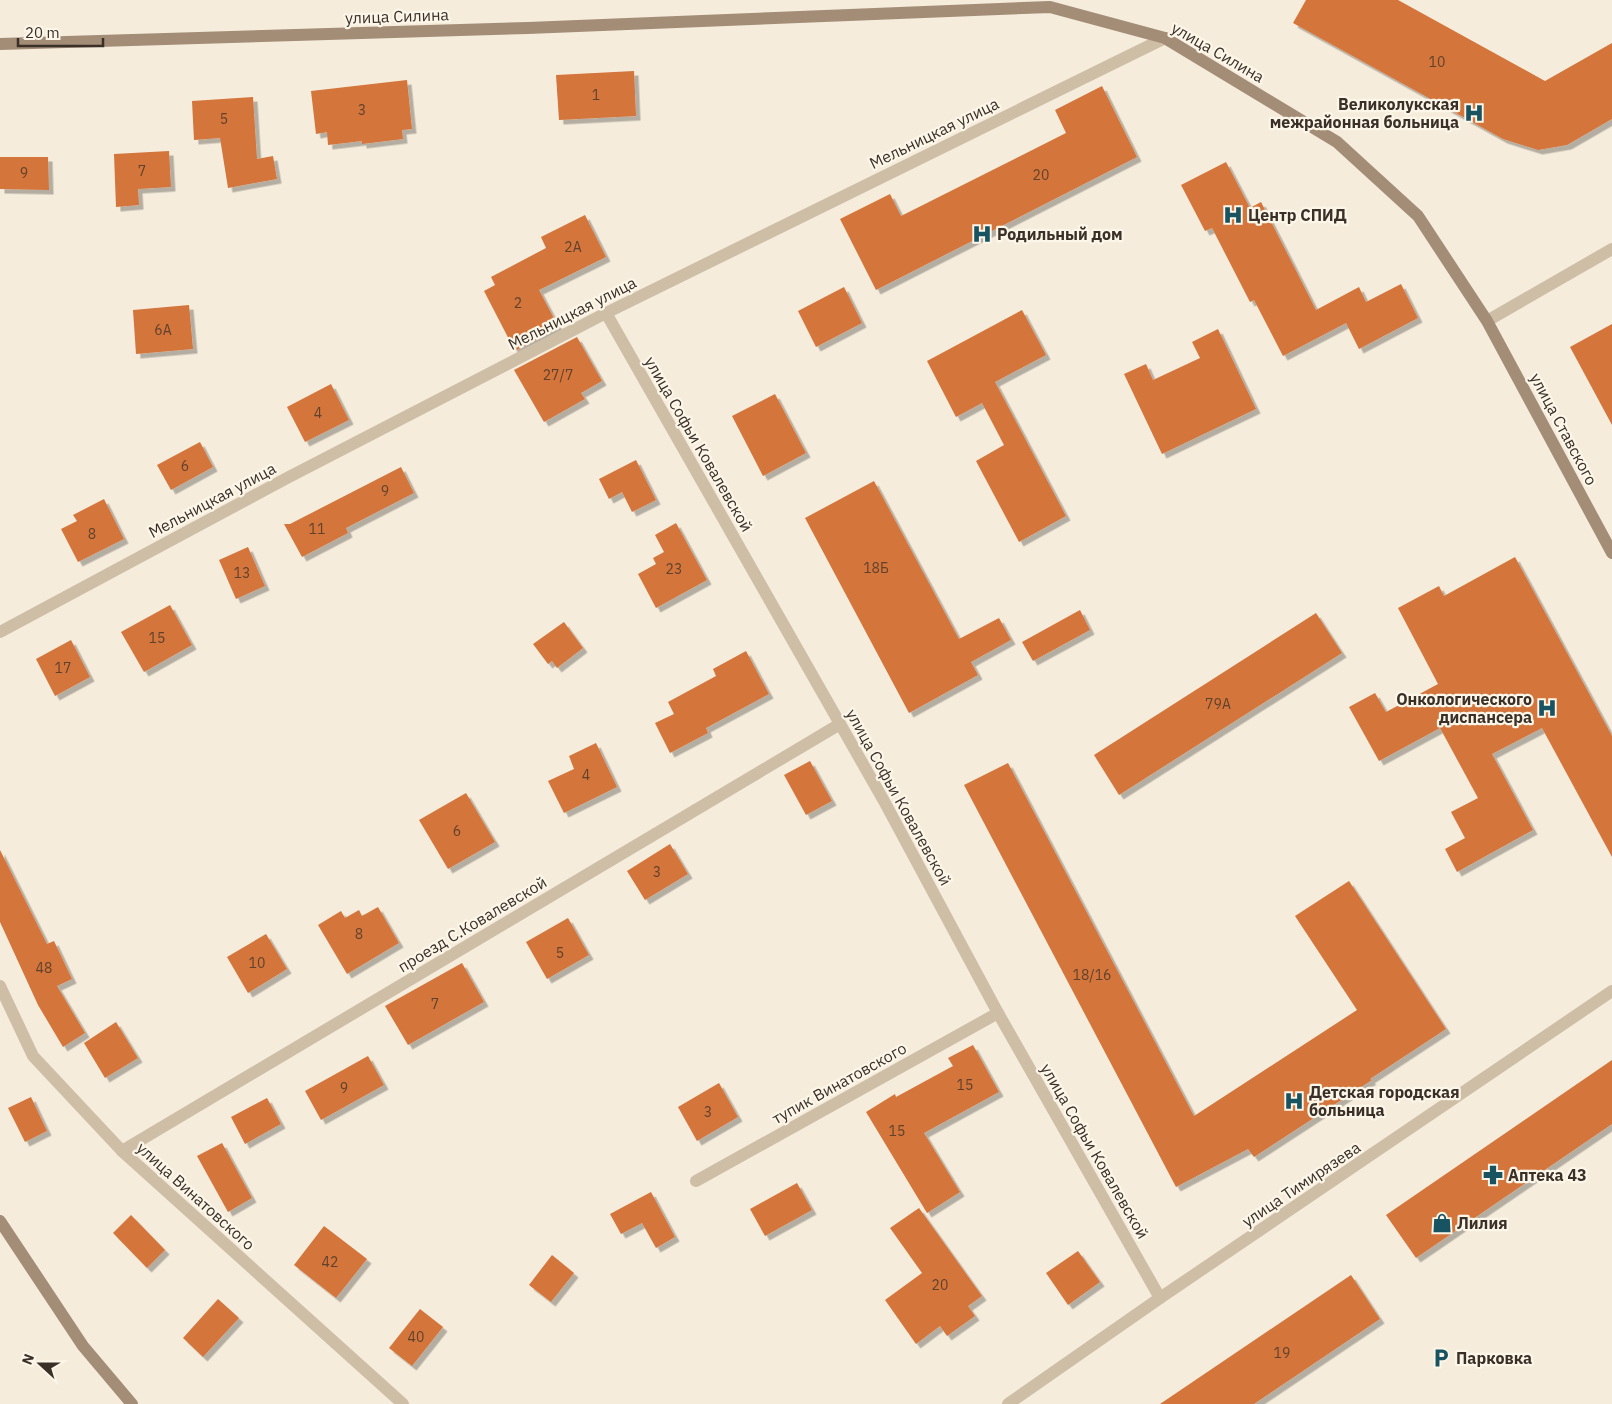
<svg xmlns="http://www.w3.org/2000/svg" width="1612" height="1404" font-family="'IBM Plex Sans',sans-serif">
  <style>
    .building { fill: #d4743b; filter: url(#shadow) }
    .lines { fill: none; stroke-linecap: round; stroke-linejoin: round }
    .street { stroke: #cfbea6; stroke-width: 12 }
    .secondary { stroke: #a38d77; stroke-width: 12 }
    .labels { text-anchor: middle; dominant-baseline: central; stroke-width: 4.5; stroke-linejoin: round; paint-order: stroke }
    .number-label { font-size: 14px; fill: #60412d }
    .street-label { font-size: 16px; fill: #3a3028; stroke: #fcf6e9 }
    .poi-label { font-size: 16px; font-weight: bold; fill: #3a3028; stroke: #fcf6e9; text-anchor: start }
  </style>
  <defs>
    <filter id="shadow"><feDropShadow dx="4.5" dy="4.5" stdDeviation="0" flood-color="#0004"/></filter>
  </defs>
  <rect width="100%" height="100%" fill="#f5ecdc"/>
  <g class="building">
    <path d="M1306 0H1398L1545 81 1612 43V119L1567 145 1538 150 1503 139 1293 23Z"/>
    <path d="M634 71 636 116 559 120 556 75Z"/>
    <path d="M407 80 412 129 402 130 403 139 362 144V141L328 145 327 132 316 134 311 91Z"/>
    <path d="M1102 86 1137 157 876 290 840 219 890 194 901 216 1066 133 1055 110Z"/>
    <path d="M253 97 257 159 273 156 277 179 228 188 220 138 194 140 192 101Z"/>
    <path d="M169 151 171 187 138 189 139 205 116 207 114 154Z"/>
    <path d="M0 157H48L49 190 0 189Z"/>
    <path d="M1226 162 1250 208 1261 202 1316 310 1359 287 1366 302 1401 284 1418 318 1359 349 1346 323 1283 356 1254 300 1250 302 1212 228 1205 231 1181 185Z"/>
    <path d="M585 215 606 257 539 290 559 328 515 351 484 291 495 285 491 277 546 248 541 237Z"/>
    <path d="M844 287 862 323 816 347 798 311Z"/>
    <path d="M189 305 193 349 136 354 133 310Z"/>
    <path d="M1022 310 1046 355 995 382 1066 516 1019 542 976 461 1004 445 982 403 956 417 927 361Z"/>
    <path d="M1612 324V425L1570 347Z"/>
    <path d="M1218 329 1256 409 1162 454 1124 374 1146 364 1153 380 1200 358 1192 342Z"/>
    <path d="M577 337 602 381 581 393 585 399 544 422 514 370Z"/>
    <path d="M331 384 349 420 305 442 287 407Z"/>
    <path d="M775 394 806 453 763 476 732 416Z"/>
    <path d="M200 442 213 467 171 490 157 465Z"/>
    <path d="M636 460 656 500 632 512 622 492 609 499 599 479Z"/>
    <path d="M401 467 414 493 346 528 348 533 302 557 284 524H290Z"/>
    <path d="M874 481 959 639 999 618 1011 640 971 662 978 675 909 713 805 518Z"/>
    <path d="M104 499 124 539 78 562 61 529 77 521 73 515Z"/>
    <path d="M676 523 707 580 656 608 638 574 656 564 653 558 664 552 655 535Z"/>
    <path d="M248 547 265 586 236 599 219 560Z"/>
    <path d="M1515 557 1612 736V857L1542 728 1492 754 1533 830 1457 872 1445 849 1465 838 1451 812 1478 798 1440 728 1379 761 1349 707 1375 693 1386 712 1438 684 1398 608 1439 586 1444 596Z"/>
    <path d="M170 605 192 645 144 672 121 632Z"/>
    <path d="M1080 610 1090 630 1033 661 1022 642Z"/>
    <path d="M1316 613 1342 653 1119 795 1094 755Z"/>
    <path d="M564 622 583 648 557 668 552 661 548 664 533 644Z"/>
    <path d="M71 640 90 677 55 696 36 659Z"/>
    <path d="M746 651 769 694 706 728 708 733 670 753 655 723 674 714 668 702 716 676 713 669Z"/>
    <path d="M596 743 617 787 564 813 548 781 574 769 569 756Z"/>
    <path d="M810 761 832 801 806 815 784 775Z"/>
    <path d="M1008 763 1194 1116 1357 1010 1295 916 1349 881 1446 1029 1370 1079 1372 1080 1254 1157 1248 1149 1176 1187 964 785Z"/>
    <path d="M466 793 495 842 448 869 419 820Z"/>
    <path d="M670 844 688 874 645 900 627 871Z"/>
    <path d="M0 850 47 944 54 941 72 979 57 986 85 1033 63 1047 38 1005 0 922Z"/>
    <path d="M378 907 399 943 347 974 318 925 341 911 345 918 359 910 362 916Z"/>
    <path d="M568 918 589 955 547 979 526 942Z"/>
    <path d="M266 934 287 969 248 993 227 957Z"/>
    <path d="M462 963 484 1002 408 1045 385 1006Z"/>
    <path d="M116 1022 138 1058 105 1078 84 1043Z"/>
    <path d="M973 1045 999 1092 924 1133 960 1192 927 1213 866 1112 895 1094 896 1097 953 1066 948 1058Z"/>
    <path d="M368 1056 384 1085 321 1120 305 1091Z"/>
    <path d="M1612 1060V1124L1416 1258 1386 1215Z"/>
    <path d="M719 1083 738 1117 697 1141 678 1107Z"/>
    <path d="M31 1097 47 1131 25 1142 8 1108Z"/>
    <path d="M267 1098 281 1124 245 1144 231 1117Z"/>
    <path d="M222 1143 252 1198 228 1212 197 1156Z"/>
    <path d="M797 1183 812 1210 765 1236 750 1209Z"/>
    <path d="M651 1192 675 1237 656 1248 642 1223 621 1234 610 1214Z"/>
    <path d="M919 1208 982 1296 968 1306 975 1316 947 1336 940 1326 916 1344 885 1300 922 1273 890 1228Z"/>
    <path d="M131 1215 165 1250 147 1268 113 1233Z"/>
    <path d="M324 1226 367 1259 336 1298 294 1265Z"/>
    <path d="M1078 1251 1100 1282 1068 1305 1046 1273Z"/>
    <path d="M552 1255 574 1273 551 1302 529 1285Z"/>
    <path d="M1351 1275 1380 1319 1254 1404H1160Z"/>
    <path d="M218 1299 239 1318 203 1357 183 1338Z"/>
    <path d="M420 1309 443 1327 412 1366 389 1348Z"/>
  </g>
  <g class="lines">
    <g class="street">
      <path d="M606 313 884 801 998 1013 1160 1298"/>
      <path d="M1487 321 1612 249"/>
      <path d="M0 632 287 478 606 313 1165 38"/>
      <path d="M0 986 33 1056 122 1151 403 1404"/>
      <path d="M122 1151 840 724"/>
      <path d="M696 1181 998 1013"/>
      <path d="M1008 1404 1160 1298 1612 991"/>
    </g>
    <g class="secondary">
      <path d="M0 44 528 28 1050 7 1165 38 1337 142 1418 216 1487 321 1612 553"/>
      <path d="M0 1221 83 1346 132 1404"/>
    </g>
  </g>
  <defs>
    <symbol id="hospital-bare" viewBox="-9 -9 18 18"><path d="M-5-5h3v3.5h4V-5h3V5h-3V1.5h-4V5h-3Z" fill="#185361" stroke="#fcf6e9" stroke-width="2.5" paint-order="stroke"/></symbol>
    <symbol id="pharmacy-bare" viewBox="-9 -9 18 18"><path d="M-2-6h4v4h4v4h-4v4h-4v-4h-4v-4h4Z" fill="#185361" stroke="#fcf6e9" stroke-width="2.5" paint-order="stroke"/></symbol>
    <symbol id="shop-bare" viewBox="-9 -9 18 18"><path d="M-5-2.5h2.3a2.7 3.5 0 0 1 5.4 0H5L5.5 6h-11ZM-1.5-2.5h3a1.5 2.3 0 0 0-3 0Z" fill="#185361" stroke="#fcf6e9" stroke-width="2.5" paint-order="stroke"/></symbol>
    <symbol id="parking-bare" viewBox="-9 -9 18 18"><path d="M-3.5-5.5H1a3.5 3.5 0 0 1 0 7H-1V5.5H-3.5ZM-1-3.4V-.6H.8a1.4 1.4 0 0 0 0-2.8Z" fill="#185361" stroke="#fcf6e9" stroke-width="2.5" paint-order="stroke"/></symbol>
  </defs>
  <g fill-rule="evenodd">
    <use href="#hospital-bare" x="1460" y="99" width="28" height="28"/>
    <use href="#hospital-bare" x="1219" y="201" width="28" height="28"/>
    <use href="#hospital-bare" x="968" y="220" width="28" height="28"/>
    <use href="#hospital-bare" x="1533" y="694" width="28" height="28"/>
    <use href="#hospital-bare" x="1280" y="1087" width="28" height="28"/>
    <use href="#pharmacy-bare" x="1479" y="1161" width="28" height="28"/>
    <use href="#shop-bare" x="1428" y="1209" width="28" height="28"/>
    <use href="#parking-bare" x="1427" y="1344" width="28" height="28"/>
  </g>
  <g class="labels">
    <g class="number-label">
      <text x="1437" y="62">10</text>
      <text x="596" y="95">1</text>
      <text x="362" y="110">3</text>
      <text x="224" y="119">5</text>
      <text x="142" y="171">7</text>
      <text x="24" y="173">9</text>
      <text x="1041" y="175">20</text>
      <text x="573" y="247">2А</text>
      <text x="518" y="303">2</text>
      <text x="163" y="330">6А</text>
      <text x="558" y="375">27/7</text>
      <text x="318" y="413">4</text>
      <text x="185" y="466">6</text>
      <text x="385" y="491">9</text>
      <text x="317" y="529">11</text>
      <text x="92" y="534">8</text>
      <text x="876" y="568">18Б</text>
      <text x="674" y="569">23</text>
      <text x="242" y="573">13</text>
      <text x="157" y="638">15</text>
      <text x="63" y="668">17</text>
      <text x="1218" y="704">79А</text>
      <text x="586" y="775">4</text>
      <text x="457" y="831">6</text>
      <text x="657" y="872">3</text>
      <text x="359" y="934">8</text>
      <text x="560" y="953">5</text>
      <text x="257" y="963">10</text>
      <text x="44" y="968">48</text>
      <text x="1092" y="975">18/16</text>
      <text x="435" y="1004">7</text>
      <text x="965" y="1085">15</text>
      <text x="344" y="1088">9</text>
      <text x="708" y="1112">3</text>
      <text x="897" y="1131">15</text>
      <text x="330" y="1262">42</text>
      <text x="940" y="1285">20</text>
      <text x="416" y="1337">40</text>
      <text x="1282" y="1353">19</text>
    </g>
    <g class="street-label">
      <text transform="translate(397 16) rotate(-2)">улица Силина</text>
      <text transform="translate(1218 52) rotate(30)">улица Силина</text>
      <text transform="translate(934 133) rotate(-26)">Мельницкая улица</text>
      <text transform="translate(572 313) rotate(-27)">Мельницкая улица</text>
      <text transform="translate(1564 429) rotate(62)">улица Ставского</text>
      <text transform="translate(699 444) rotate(60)">улица Софьи Ковалевской</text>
      <text transform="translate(212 500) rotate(-28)">Мельницкая улица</text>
      <text transform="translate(899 797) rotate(61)">улица Софьи Ковалевской</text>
      <text transform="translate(472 924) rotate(-31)">проезд С.Ковалевской</text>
      <text transform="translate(839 1083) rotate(-29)">тупик Винатовского</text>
      <text transform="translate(1095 1151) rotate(60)">улица Софьи Ковалевской</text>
      <text transform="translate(1301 1184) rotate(-34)">улица Тимирязева</text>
      <text transform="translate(196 1196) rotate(42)">улица Винатовского</text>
    </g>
    <g class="poi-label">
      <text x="1459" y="104" text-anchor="end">Великолукская<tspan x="1459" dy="18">межрайонная больница</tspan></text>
      <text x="1248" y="215">Центр СПИД</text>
      <text x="997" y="234">Родильный дом</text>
      <text x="1532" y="699" text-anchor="end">Онкологического<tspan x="1532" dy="18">диспансера</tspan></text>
      <text x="1309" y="1092">Детская городская<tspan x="1309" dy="18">больница</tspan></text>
      <text x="1508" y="1175">Аптека 43</text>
      <text x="1457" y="1223">Лилия</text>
      <text x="1456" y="1358">Парковка</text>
    </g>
  </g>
  <g transform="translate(40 1364) rotate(291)" stroke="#fcf6e9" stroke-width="4" paint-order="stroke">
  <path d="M0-4L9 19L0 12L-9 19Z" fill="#3a3028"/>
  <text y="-8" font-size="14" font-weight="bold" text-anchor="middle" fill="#3a3028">N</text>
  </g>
  <path d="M18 38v8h85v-8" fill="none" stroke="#3a3028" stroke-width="2.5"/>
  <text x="25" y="38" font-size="15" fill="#3a3028" stroke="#fcf6e9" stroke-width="4" paint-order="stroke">20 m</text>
</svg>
